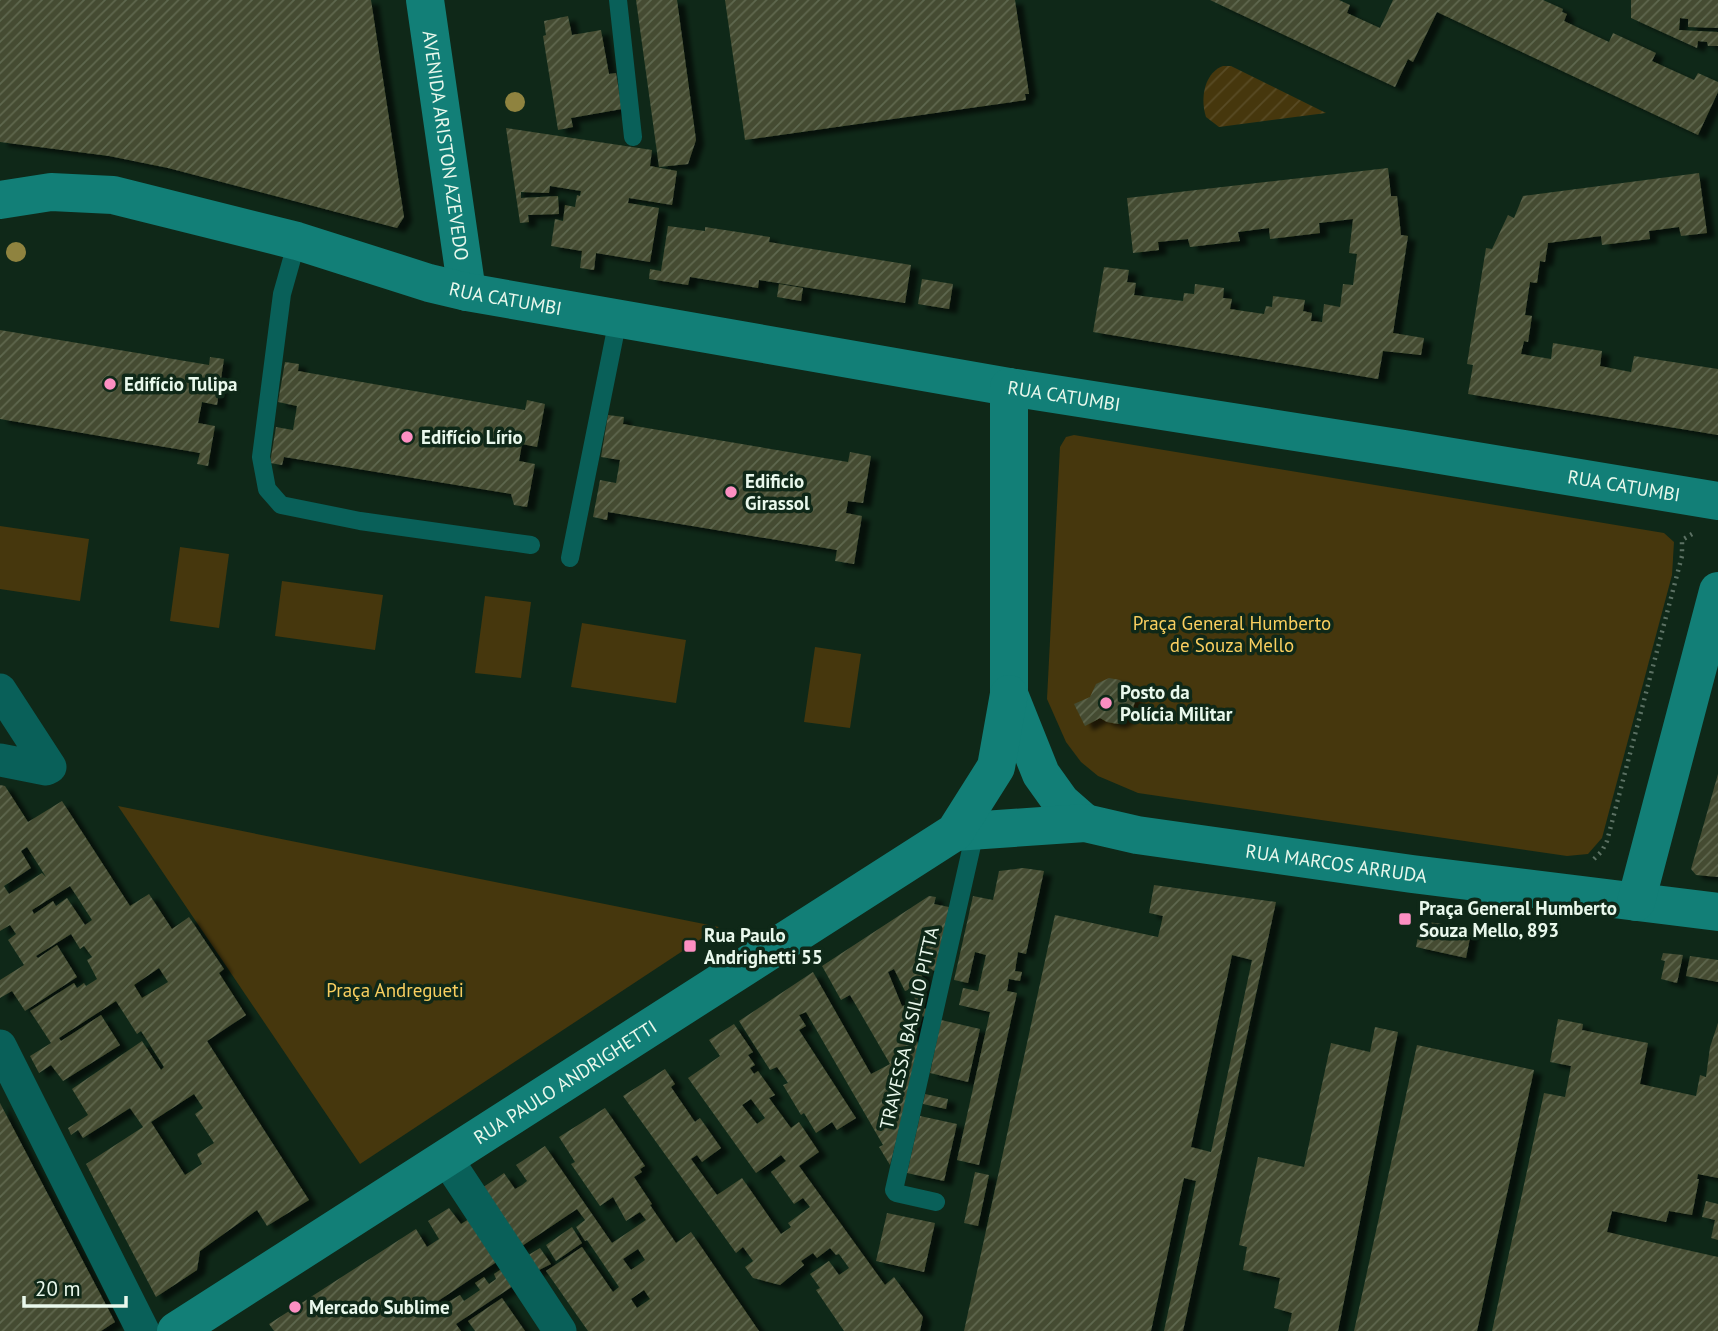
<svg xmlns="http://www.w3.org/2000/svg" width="1718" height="1331" font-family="'PT Sans',sans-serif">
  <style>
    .park { fill: #46370d }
    .garden { fill: url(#garden-furrows) }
    .building { fill: url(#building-hatch); fill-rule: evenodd; filter: url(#shadow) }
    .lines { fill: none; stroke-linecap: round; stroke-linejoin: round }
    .path { stroke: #5c7163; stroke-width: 4.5; stroke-dasharray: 2 5; stroke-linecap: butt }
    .lane { stroke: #096059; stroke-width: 18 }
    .street { stroke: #096059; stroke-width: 33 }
    .secondary { stroke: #127f77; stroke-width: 38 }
    .tree { fill: #8f833f }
    .poi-dot { fill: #fc8fc2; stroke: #0f2818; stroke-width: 2.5 }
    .labels { text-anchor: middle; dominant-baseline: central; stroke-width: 7; stroke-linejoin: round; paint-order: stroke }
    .street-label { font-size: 19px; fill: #e9f8ec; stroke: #0f2818 }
    .poi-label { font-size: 19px; font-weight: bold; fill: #e9f8ec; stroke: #0f2818; text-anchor: start }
    .park-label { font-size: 19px; fill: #f8ce5f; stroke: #0f2818 }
  </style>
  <defs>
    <pattern id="garden-furrows" width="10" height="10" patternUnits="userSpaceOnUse" patternTransform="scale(1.75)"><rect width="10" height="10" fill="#46370d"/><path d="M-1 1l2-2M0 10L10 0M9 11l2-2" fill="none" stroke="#584b25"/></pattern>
    <pattern id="building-hatch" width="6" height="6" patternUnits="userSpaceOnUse" patternTransform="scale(1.75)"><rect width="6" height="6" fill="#444c31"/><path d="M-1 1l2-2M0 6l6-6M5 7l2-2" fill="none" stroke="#5f674f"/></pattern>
    <filter id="shadow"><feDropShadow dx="8" dy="4.5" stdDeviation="2" flood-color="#0009"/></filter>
  </defs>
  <rect width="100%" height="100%" fill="#0f2818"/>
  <g class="park">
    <path d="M1074 435 1664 533 1674 542 1672 575 1602 838 1588 854 1567 856 1138 793 1098 776 1081 762 1066 742 1047 699 1060 447 1066 437Z"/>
    <path d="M0 526 89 539 80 601 0 589Z"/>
    <path d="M180 547 229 554 219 628 170 621Z"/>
    <path d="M282 581 383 595 375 650 275 636Z"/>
    <path d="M485 596 531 602 521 678 475 673Z"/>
    <path d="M582 623 686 640 676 703 571 687Z"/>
    <path d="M815 647 861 654 850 728 804 722Z"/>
    <path d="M118 806 719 927 360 1164Z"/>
  </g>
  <path class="garden" d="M1223 66H1231L1326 113 1219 127 1206 117C1200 99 1204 73 1223 66Z"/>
  <g class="building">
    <path d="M0 0H371L404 217 397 228 168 168 109 156 0 142Z"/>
    <path d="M636 0H677L696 140 688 164 659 167Z"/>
    <path d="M725 0H1015L1029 94H1025L1026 100 745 140Z"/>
    <path d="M1210 0H1339L1350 5 1347 13 1380 28 1393 0H1543L1563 9 1562 12 1567 14 1564 21 1609 42 1613 33 1656 53 1652 61 1694 80 1698 73 1718 82V92L1698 135 1437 12 1413 62 1408 59 1395 87Z"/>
    <path d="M1631 0H1718V28L1688 27V19L1680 18 1679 30 1718 32V46H1708L1707 42 1698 41 1697 48 1631 18Z"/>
    <path d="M568 16 572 35 601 30 609 74 616 73 622 109 571 118 573 127 558 130 543 36 546 35 544 21Z"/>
    <path d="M506 128 652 150 650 166 677 171 672 205 629 198 628 203 659 208 650 262 596 253 594 270 580 268 582 251 551 246 555 219 563 221 565 205 575 207 577 195 580 196 581 191 550 186 549 193 521 192V198L558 196 559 214 528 215 529 222 520 223Z"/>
    <path d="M1388 168 1391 196H1397L1401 235 1408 236 1393 333 1424 338 1421 355 1383 351 1378 379 1093 332 1104 267 1129 270 1127 282 1136 283 1134 295 1183 301 1184 293 1194 294 1195 284 1224 288 1223 298 1232 299 1230 309 1264 314 1266 306 1272 307 1273 296 1305 300 1303 311 1312 313 1311 321 1322 322 1324 304 1340 307 1343 284 1353 285 1357 254 1349 253 1353 219 1319 223 1320 233 1270 239 1269 228 1238 232 1240 241 1190 247 1188 239 1158 242 1159 250 1133 253 1127 198Z"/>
    <path d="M1699 173 1707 233 1681 236 1679 227 1649 231 1650 239 1602 245 1601 236 1548 243 1545 262 1540 261 1537 283 1530 282 1525 315 1532 316 1528 342 1524 341 1521 354 1551 359 1553 343 1602 351 1600 366 1631 372 1634 356 1718 369V435L1468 394 1473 365 1467 364 1486 248 1492 249 1508 215 1514 218 1523 196Z"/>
    <path d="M668 226 705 231V227L770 237 769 242 911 265 905 303 759 280 758 288 690 277 688 285 649 279 650 269 661 271Z"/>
    <path d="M922 279 953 284 949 309 918 304Z"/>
    <path d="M779 284 803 288 801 301 777 297Z"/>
    <path d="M0 330 209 365 210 357 224 359 217 405 202 402 198 423 215 426 208 466 197 464 200 453 0 419Z"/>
    <path d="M285 362 299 364 298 371 525 410 527 400 545 404 537 447 522 444 519 461 535 464 527 507 514 505 511 494 284 457 282 465 270 463 276 427 293 430 297 406 278 402Z"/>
    <path d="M608 415 624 417 623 424 848 462 850 452 871 456 863 503 848 501 846 513 862 516 854 564 835 561 837 550 608 512 607 520 593 517 600 480 616 483 620 460 601 457Z"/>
    <path d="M1109 678 1120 680 1129 688 1135 701 1132 713 1128 718 1118 724 1107 722 1100 718 1085 726 1074 704 1090 697 1096 684Z"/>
    <path d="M1718 774V877L1696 875 1691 869Z"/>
    <path d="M0 785 5 786 28 822 62 801 130 906 149 894 172 929 189 917 224 969 219 973 246 1015 207 1041 309 1200 267 1226 257 1210 200 1251 197 1270 156 1297 86 1164 143 1127 130 1108 83 1138 78 1130 71 1135 68 1128 88 1115 72 1089 142 1041 161 1070 164 1067 141 1031 137 1034 116 1001 59 1038 61 1041 101 1015 120 1045 63 1081 51 1065 39 1073 30 1056 51 1043 30 1011 74 983 77 988 84 983 86 986 97 979 87 960 92 957 84 946 80 949 71 934 36 956 38 958 57 945 77 977 25 1011 12 991 0 998V980L24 965 8 940 16 934 10 925 0 931ZM27 847 46 877 42 873 9 894 4 886 31 868 21 851ZM70 886 92 920 85 925 67 898 56 906 53 901 34 914 32 910ZM159 968 168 982 142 998 134 985ZM194 1094 203 1108 195 1114 214 1143 197 1154 202 1164 185 1175 151 1122Z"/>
    <path d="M1023 868 1044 871 1026 954 1018 952 1015 971 1022 972 1020 981 1009 979 1007 991 1017 993 979 1165 957 1160 990 1012 959 1005 963 988 978 991 986 955 975 952 968 983 954 980 973 896 993 900 999 871Z"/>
    <path d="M1154 885 1276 902 1183 1331H1164L1196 1181 1184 1178 1151 1331H964L1055 915 1158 937 1163 916 1149 913ZM1232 955 1252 960 1211 1152 1191 1147Z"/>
    <path d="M929 896 936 897 934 904 949 907 936 971 925 969 922 949 916 953 924 984 921 985 924 1009 928 1008 927 1016 916 1017 917 1031 913 1032 920 1048 890 1165 879 1147 883 1145 806 1012 799 1015 806 1026 799 1030 856 1118 837 1130 832 1122 816 1133 804 1113 801 1115 783 1085 788 1083 777 1067 770 1070 739 1021 813 972 871 1074 890 1064 850 995 841 1000 822 966ZM894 969 905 991 914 988 915 1003 902 1006 888 972Z"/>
    <path d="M1421 921 1472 928 1466 958 1416 947Z"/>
    <path d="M1663 953 1683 955 1677 983 1661 979 1665 961 1661 960Z"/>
    <path d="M1690 956 1718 960V982L1686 976Z"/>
    <path d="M1558 1019 1583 1024 1582 1030 1648 1043 1640 1084 1696 1096 1700 1075 1706 1077 1710 1047 1718 1023V1178L1698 1174 1697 1179H1699L1692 1215 1669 1211 1666 1222 1612 1211 1607 1232 1718 1257V1331H1492L1544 1093 1565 1097 1571 1066 1550 1062Z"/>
    <path d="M941 1020 980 1029 968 1082 930 1073Z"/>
    <path d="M734 1024 753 1052 748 1055 755 1065 750 1068 754 1074 758 1071 775 1095 769 1098 791 1128 799 1122 819 1152 799 1166 885 1285 894 1277 923 1317 920 1331H844L816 1290 820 1288 810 1274 829 1261 839 1275 849 1268 839 1254 836 1255 830 1248 817 1258 813 1253 801 1261 804 1265 780 1285 753 1278 745 1267 753 1261 743 1247 736 1253 623 1096 665 1069 675 1084 671 1087 695 1122 700 1118 721 1148 702 1162 697 1155 691 1159 717 1195 742 1178 781 1234 791 1227 788 1223 810 1207 803 1198 794 1204 771 1172 786 1161 781 1155 756 1173 688 1078 720 1056 709 1040ZM751 1099 765 1118 757 1124 742 1105Z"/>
    <path d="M1375 1027 1398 1032 1338 1331H1288L1292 1313 1274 1308 1280 1278 1243 1270 1247 1247 1239 1245 1258 1157 1304 1167 1331 1043 1370 1052Z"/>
    <path d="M1417 1045 1534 1070 1477 1331H1354Z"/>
    <path d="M925 1094 948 1099 946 1109 923 1104Z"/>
    <path d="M0 1103 115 1322 101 1331H0Z"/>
    <path d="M605 1108 645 1166 640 1169 642 1172 634 1177 652 1204 650 1205 676 1243 691 1232 759 1331H588L546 1271 582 1247 613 1292 619 1287 587 1240 585 1241 576 1227 585 1220 577 1209 516 1250 482 1188 504 1173 515 1189 522 1185 527 1181 516 1165 545 1146 612 1243 646 1220 640 1212 626 1221 613 1197 600 1206 571 1164 575 1162 559 1137ZM638 1249 645 1260 631 1270 623 1259ZM644 1290 650 1299 637 1308 631 1299Z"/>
    <path d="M920 1116 957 1124 944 1181 907 1173Z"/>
    <path d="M975 1172 989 1175 978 1226 964 1223Z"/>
    <path d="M1706 1201 1718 1204V1240L1711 1238 1715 1220 1702 1217Z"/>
    <path d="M449 1208 461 1224 469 1219 498 1261 426 1309 432 1317 444 1309 442 1306 460 1295 464 1301 480 1290 475 1283 484 1277 489 1284 496 1279 494 1274 503 1268 513 1286 456 1324 461 1331H274L269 1324 416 1229 427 1247 439 1239 428 1221Z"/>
    <path d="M887 1213 935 1223 924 1272 876 1261Z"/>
    <path d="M572 1227 582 1243 556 1261 546 1245Z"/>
    <path d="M540 1248 551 1264 533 1273 522 1259Z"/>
    <path d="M502 1298 525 1331H475L468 1321Z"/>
  </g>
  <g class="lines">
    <path class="path" d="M1594 859 1602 851 1607 841 1682 556V540L1692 534"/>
    <g class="lane">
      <path d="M618 0 633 137"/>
      <path d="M297 241 282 294 261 457 267 489 281 505 360 521 531 545"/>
      <path d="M570 558 618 319"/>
      <path d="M936 1202 896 1193 894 1190 975 832"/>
    </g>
    <g class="street">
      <path d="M0 690 50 767 46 769 0 760"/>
      <path d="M0 1046 143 1331"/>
      <path d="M446 1158 560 1331"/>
    </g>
    <g class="secondary">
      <path id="s1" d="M425 0 467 292"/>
      <path id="s2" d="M0 200 51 192 113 195 297 241 429 283 467 292 1009 387 1404 449 1718 501"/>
      <path d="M1009 387V694L1041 774 1061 802 1085 823"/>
      <path id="s3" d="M955 832 1085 823 1137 835 1412 874 1718 912"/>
      <path d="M1636 902 1718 591"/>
      <path id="s4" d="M176 1331 955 832 996 767 1009 694"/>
    </g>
  </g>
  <g class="tree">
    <circle cx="515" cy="102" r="10"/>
    <circle cx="16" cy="252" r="10"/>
  </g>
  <g class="poi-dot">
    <circle cx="110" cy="384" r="7"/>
    <circle cx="407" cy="437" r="7"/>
    <circle cx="731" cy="492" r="7"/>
    <circle cx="1106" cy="703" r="7"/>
    <rect x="1398" y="912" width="14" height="14" rx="3.5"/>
    <rect x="683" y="939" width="14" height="14" rx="3.5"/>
    <circle cx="295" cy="1307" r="7"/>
  </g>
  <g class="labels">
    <g class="street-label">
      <text stroke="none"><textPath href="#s1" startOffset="147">AVENIDA ARISTON AZEVEDO</textPath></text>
      <text stroke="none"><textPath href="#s2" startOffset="520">RUA CATUMBI</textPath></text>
      <text stroke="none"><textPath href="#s2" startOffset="1087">RUA CATUMBI</textPath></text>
      <text stroke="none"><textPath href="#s2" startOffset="1654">RUA CATUMBI</textPath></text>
      <text stroke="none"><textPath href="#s3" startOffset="385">RUA MARCOS ARRUDA</textPath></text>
      <text transform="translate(909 1028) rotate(-77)">TRAVESSA BASILIO PITTA</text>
      <text stroke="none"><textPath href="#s4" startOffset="462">RUA PAULO ANDRIGHETTI</textPath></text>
    </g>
    <g class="poi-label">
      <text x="124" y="384">Edifício Tulipa</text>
      <text x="421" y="437">Edifício Lírio</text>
      <text x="745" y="481">Edificio<tspan x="745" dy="22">Girassol</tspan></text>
      <text x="1120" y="692">Posto da<tspan x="1120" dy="22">Polícia Militar</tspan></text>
      <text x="1419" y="908">Praça General Humberto<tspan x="1419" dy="22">Souza Mello, 893</tspan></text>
      <text x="704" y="935">Rua Paulo<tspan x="704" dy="22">Andrighetti 55</tspan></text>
      <text x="309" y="1307">Mercado Sublime</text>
    </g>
    <g class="park-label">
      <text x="1232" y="623">Praça General Humberto<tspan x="1232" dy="22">de Souza Mello</tspan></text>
      <text x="395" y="990">Praça Andregueti</text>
    </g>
  </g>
  <path d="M24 1296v10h102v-10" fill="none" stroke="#e9f8ec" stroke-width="3.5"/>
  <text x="35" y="1296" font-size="21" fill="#e9f8ec" stroke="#0f2818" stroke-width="5" paint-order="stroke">20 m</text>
</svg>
